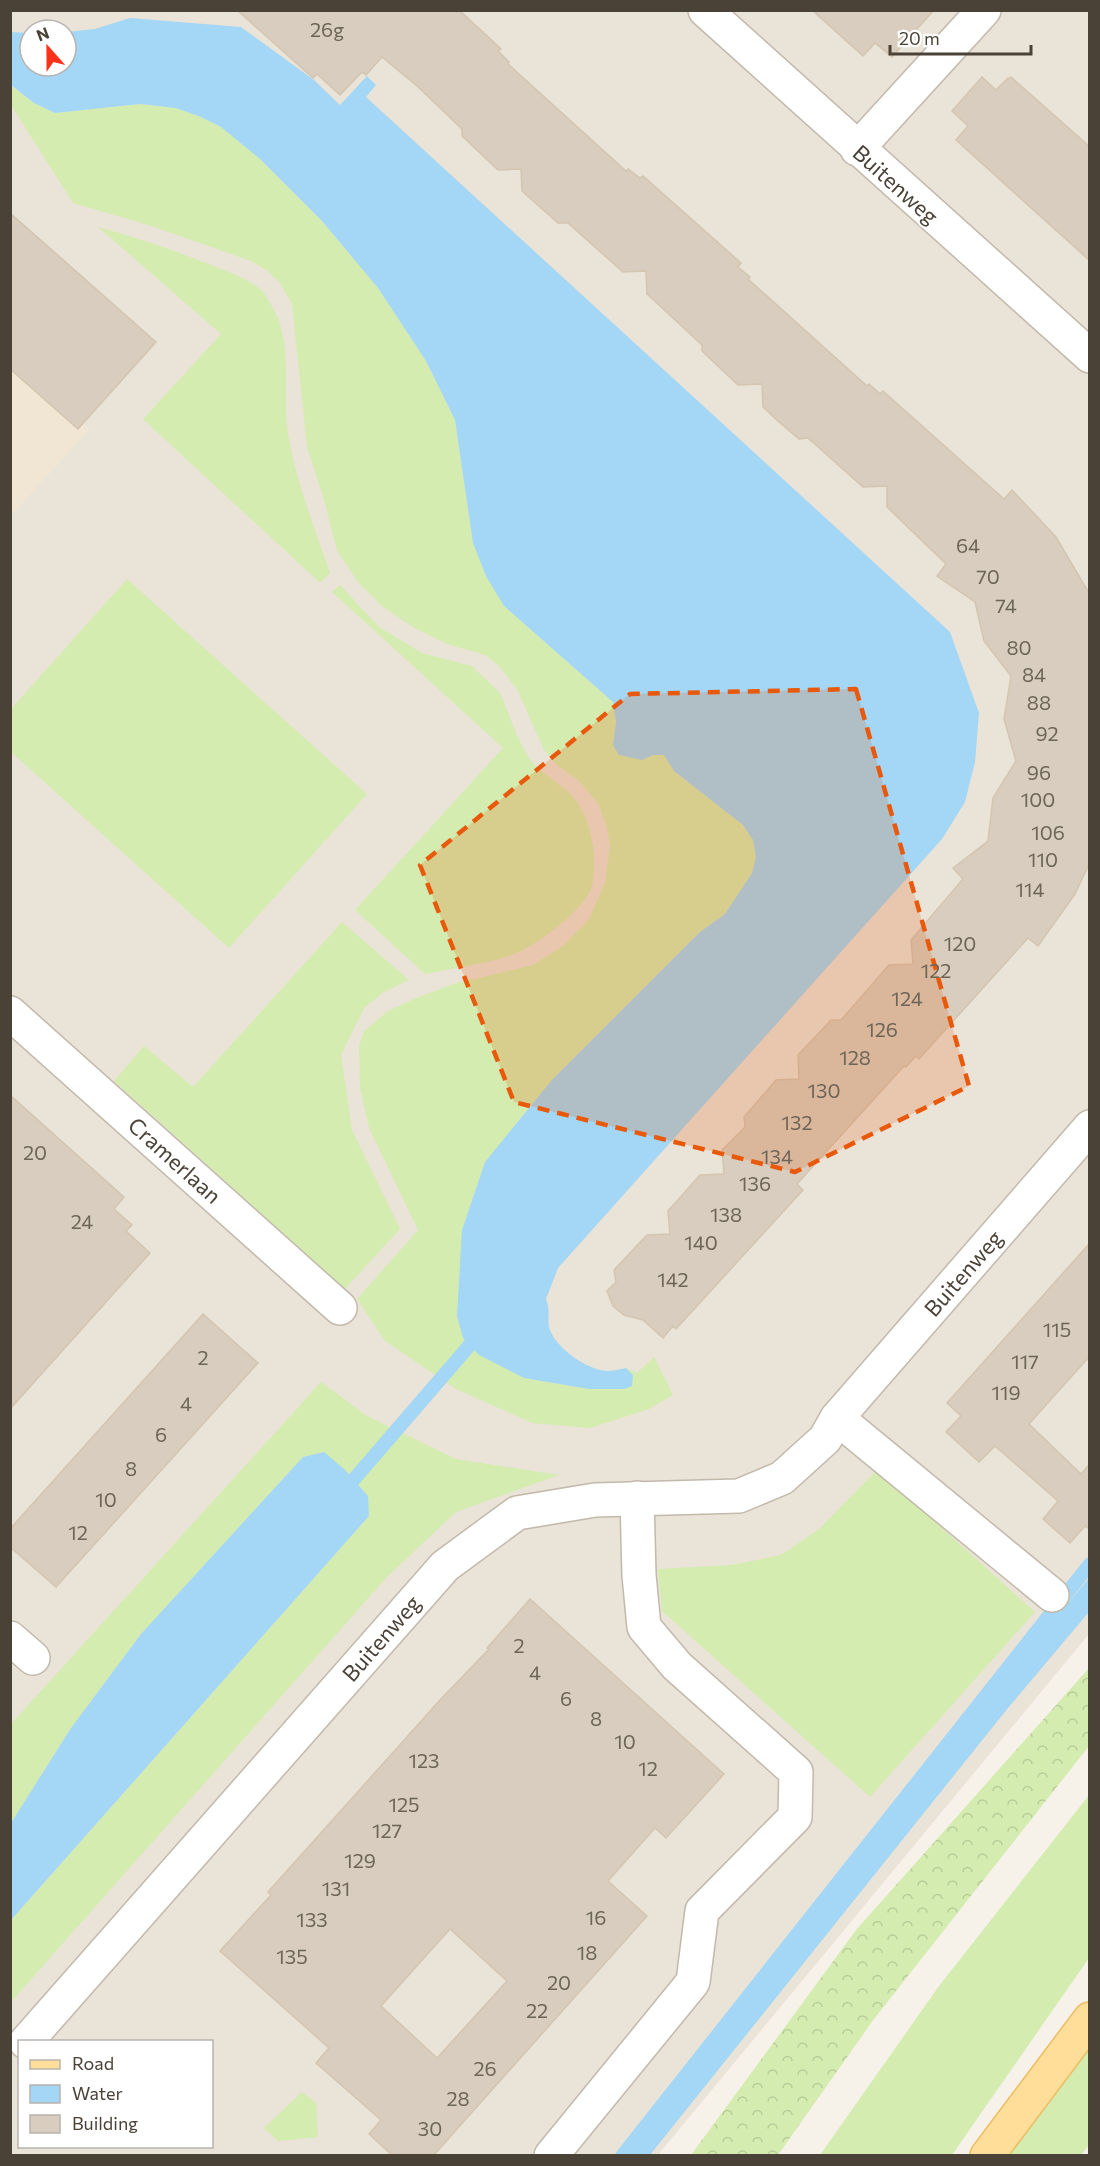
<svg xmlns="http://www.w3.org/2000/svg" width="1100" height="2166" font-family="Commissioner,sans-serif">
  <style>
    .residential { fill: #eae3d7; fill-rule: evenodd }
    .education { fill: #f0e6d3 }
    .grass { fill: #d4ecb0 }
    .forest { fill: url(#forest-crowns) }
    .water { fill: #a3d7f5 }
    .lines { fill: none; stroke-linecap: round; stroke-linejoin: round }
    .stream { stroke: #a3d7f5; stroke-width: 14 }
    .building { fill: #d8cdbe; stroke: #d4c5b1; stroke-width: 1.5; fill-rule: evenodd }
    .street-casing { stroke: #c2b9ab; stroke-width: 36 }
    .primary-casing { stroke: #ecbc62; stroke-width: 36 }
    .street { stroke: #fff; stroke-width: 33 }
    .primary { stroke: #ffde9a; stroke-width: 33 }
    .marked { fill: #e8590c; fill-opacity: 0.2; stroke: #e8590c; stroke-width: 4.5; stroke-dasharray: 12 8; stroke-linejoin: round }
    .labels { text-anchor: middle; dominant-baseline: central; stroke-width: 4.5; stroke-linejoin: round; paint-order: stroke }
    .number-label { font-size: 20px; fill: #6e6559 }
    .street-label { font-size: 22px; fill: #4a4237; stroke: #fff }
  </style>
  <defs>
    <pattern id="forest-crowns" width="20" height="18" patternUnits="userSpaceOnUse" patternTransform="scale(1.5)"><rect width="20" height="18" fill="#d4ecb0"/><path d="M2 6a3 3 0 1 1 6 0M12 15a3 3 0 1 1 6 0" fill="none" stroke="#b8cc98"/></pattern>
  </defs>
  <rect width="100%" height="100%" fill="#f6f2ea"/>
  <path class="residential" d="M11 11H1089V1634L658 2155 11 2156ZM30 30H66V66H30ZM20 2042H212V2146H20Z"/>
  <path class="education" d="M10 356 90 429 11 516H10Z"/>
  <g class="grass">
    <path d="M10 85 34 103 55 113 140 104 176 108 201 117 221 127 260 159 322 221 378 288 426 361 455 420 473 543 504 606 613 702 616 722 613 745 642 760 653 755H664L674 771 743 825 753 840 756 857 752 873 725 914 700 932 551 1081 485 1162 462 1230 524 1378 589 1389H624L633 1375 626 1368 637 1373 654 1357 673 1395 649 1409 590 1428 532 1423 456 1389 385 1341 357 1299 418 1230 369 1128 360 1087 359 1045 364 1031 388 1011 414 999 453 984 533 965 564 945 589 919 605 883 610 846 606 824 598 803 578 780 558 766 544 750 517 689 498 665 485 655 447 644 416 629 382 606 358 582 337 551 323 496 307 447 292 304 280 283 268 271 251 261 148 225 73 203 11 105Z"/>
    <path d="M98 227C135 237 171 249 206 263 223 270 247 278 260 289 263 291 266 296 268 300 296 340 281 388 288 433 296 481 314 527 330 573L320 583 143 419 221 334Z"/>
    <path d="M127 579 367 794 229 948 11 752V709Z"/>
    <path d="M340 585 379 627 422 653 472 666 500 693C510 715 518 744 533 763 545 777 564 785 575 799 592 823 598 857 592 886 587 908 535 947 514 954 486 964 454 968 425 974L355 910 503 748 332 592Z"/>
    <path d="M342 922 409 980 384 992 364 1008 341 1055 352 1130 400 1229 345 1289 114 1081 144 1046 193 1087Z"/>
    <path d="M321 1382 367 1416 456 1459 559 1475 456 1512 387 1577 11 2002V1920L369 1516 303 1457 141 1634 71 1728 11 1823V1724Z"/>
    <path d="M877 1470 1035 1612 870 1797 662 1611 658 1569 731 1565 781 1555 819 1529Z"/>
    <path d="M1089 1795V1958L952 2155H820L939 1986Z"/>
    <path d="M1089 2045V2145L1081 2155 1009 2156Z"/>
    <path d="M302 2092 316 2103 318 2137 278 2141 264 2128Z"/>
  </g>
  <path class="forest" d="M1089 1668V1746L874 2019 778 2155H691L856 1930Z"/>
  <g class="water">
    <path d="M130 18 241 27 314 80 340 105 367 76 376 85 366 97 950 632 979 713 975 762 965 802 942 839 558 1268 546 1299C551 1312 547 1316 549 1327 554 1347 587 1370 607 1371 613 1371 620 1369 626 1368L633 1375 632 1386 624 1389H589L524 1378 479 1355 463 1338 457 1316 462 1230 485 1162 551 1081 700 932 725 914 752 873 756 857 753 840 743 825 674 771 664 755H653L642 760 619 755 613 745 616 722 613 702 504 606 486 576 473 543 455 420 426 361 378 288 322 221 260 159 221 127 201 117 176 108 140 104 55 113 34 103 11 85V32L30 33V66H66V32L95 29Z"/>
    <path d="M324 1452 344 1469 368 1496 369 1516 11 1920V1823L71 1728 141 1634 303 1457Z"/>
    <path d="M1089 1578V1612L1008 1708 650 2155H624L905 1806 992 1695Z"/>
  </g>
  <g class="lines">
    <g class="stream">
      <path d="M343 1492 481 1332"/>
      <path d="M622 2156 1090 1564"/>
    </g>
  </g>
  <g class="building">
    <path d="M237 10H459L501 49 498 51 509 62 508 64 626 171 628 169 640 178 643 176 741 263 738 267 750 277 748 279 867 386 869 384 880 394 883 391 1004 499 1012 490 1056 537 1089 593V864L1075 894 1038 946 1028 938 919 1059 916 1056 906 1067 904 1066 797 1184 803 1190 676 1329 673 1326 663 1338 643 1320 624 1315 613 1306 607 1291 616 1282 614 1270 647 1235 670 1234 668 1211 700 1175 724 1174 722 1150 745 1127 744 1117 776 1080 799 1079 798 1055 831 1020H841L889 965 913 964 911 940 963 879 953 868 988 841 993 798 1016 761 1004 719 1011 676 984 641 975 602 937 576 946 564 887 507V486L863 487 808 438 799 439 779 422 763 407 762 384 738 385 702 351V345L647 294 646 271 623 272 568 223H558L522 191 521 169 498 170 462 136V129L417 86 382 57 366 75 362 72 340 95 317 74 313 78Z"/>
    <path d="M812 10H934L892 57 875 43 863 56Z"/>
    <path d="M982 77 996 90 1008 78 1009 79 1011 77 1089 146V260L956 140 968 126 952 111Z"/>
    <path d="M10 213 156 342 78 429 10 369Z"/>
    <path d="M10 1095 124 1197 114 1209 132 1225 126 1231 150 1253 10 1409Z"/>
    <path d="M1089 1244V1357L1029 1424 1081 1474 1089 1465V1529L1085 1526 1070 1543 1043 1519 1058 1501 995 1446 979 1462 946 1432 961 1416 947 1403Z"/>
    <path d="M203 1314 258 1363 56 1587 10 1547V1529Z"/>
    <path d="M530 1599 724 1774 666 1838 655 1828 608 1881 647 1916 433 2156H393L369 2134 381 2120 316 2063 329 2048 220 1951 271 1895 268 1892 440 1700 489 1649 487 1648ZM450 1929 507 1981 437 2058 381 2006Z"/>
  </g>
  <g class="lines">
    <defs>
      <g id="street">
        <path d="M705 10 1090 356"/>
        <path d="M857 149 984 10"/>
        <path d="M10 1013 340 1308"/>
        <path d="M837 1418 1052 1595"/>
        <path d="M10 1638 33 1658"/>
        <path d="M26 2042 445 1566 517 1513 595 1500 739 1496 782 1478 825 1439 837 1418 1090 1127"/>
        <path d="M551 2156 693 1982 702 1911 795 1817 796 1772 677 1666 644 1627 639 1575 637 1498"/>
      </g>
      <path id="primary" d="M987 2156 1090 2019"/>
    </defs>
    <use href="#street" class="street-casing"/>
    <use href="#primary" class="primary-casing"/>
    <use href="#street" class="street"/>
    <use href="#primary" class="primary"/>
  </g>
  <path class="marked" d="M856 689 969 1086 795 1172 514 1102 420 865 630 694Z"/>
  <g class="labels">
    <g class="number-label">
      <text x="327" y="29">26g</text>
      <text x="968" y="545">64</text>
      <text x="988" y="576">70</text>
      <text x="1006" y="605">74</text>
      <text x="1019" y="647">80</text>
      <text x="1034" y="674">84</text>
      <text x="1039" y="702">88</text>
      <text x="1047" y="733">92</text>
      <text x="1039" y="772">96</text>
      <text x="1038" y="799">100</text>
      <text x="1048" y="832">106</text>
      <text x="1043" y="859">110</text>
      <text x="1030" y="889">114</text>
      <text x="960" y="943">120</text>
      <text x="936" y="970">122</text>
      <text x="907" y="998">124</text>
      <text x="882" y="1029">126</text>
      <text x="855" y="1057">128</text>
      <text x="824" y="1090">130</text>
      <text x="797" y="1122">132</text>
      <text x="35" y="1152">20</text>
      <text x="777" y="1156">134</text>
      <text x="755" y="1183">136</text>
      <text x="726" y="1214">138</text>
      <text x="82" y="1221">24</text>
      <text x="701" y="1242">140</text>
      <text x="673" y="1279">142</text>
      <text x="1057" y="1329">115</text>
      <text x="203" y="1357">2</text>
      <text x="1025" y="1361">117</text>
      <text x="1006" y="1392">119</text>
      <text x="186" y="1403">4</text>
      <text x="161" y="1434">6</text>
      <text x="131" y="1468">8</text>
      <text x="106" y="1499">10</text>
      <text x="78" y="1532">12</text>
      <text x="519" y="1645">2</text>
      <text x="535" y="1672">4</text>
      <text x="566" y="1698">6</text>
      <text x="596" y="1718">8</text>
      <text x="625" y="1741">10</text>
      <text x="424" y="1760">123</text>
      <text x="648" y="1768">12</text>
      <text x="404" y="1804">125</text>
      <text x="387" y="1830">127</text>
      <text x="360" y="1860">129</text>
      <text x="336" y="1888">131</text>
      <text x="596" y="1917">16</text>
      <text x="312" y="1919">133</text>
      <text x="587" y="1952">18</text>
      <text x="292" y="1956">135</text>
      <text x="559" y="1982">20</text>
      <text x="537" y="2010">22</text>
      <text x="485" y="2068">26</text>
      <text x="458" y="2098">28</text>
      <text x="430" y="2128">30</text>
    </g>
    <g class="street-label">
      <text transform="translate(896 184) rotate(42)">Buitenweg</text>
      <text transform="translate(175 1160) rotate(42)">Cramerlaan</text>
      <text transform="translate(963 1273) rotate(-49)">Buitenweg</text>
      <text transform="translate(381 1638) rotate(-49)">Buitenweg</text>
    </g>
  </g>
  <rect width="1100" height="2166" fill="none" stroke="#4a4237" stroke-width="24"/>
  <rect x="18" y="2040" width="195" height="108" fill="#ffffff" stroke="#b7b3af" stroke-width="1.5"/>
  <rect x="30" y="2060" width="30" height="9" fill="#ffde9a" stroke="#b7b3af" stroke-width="1.5"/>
  <text x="72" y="2070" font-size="18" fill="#4a4237">Road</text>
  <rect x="30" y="2085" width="30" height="18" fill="#a3d7f5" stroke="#b7b3af" stroke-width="1.5"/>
  <text x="72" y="2100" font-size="18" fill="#4a4237">Water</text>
  <rect x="30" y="2115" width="30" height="18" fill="#d8cdbe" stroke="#b7b3af" stroke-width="1.5"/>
  <text x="72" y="2130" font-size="18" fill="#4a4237">Building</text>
  <g transform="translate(48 48) rotate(339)"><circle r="28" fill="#ffffff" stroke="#b7b3af" stroke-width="1.5"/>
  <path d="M0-4.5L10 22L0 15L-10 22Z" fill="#ff3118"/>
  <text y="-9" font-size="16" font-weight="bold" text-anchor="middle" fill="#4a4237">N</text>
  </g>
  <path d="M890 45v9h141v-9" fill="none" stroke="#4a4237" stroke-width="3"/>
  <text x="899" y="45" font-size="18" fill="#4a4237" stroke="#ffffff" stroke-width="4.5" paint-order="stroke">20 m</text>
</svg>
